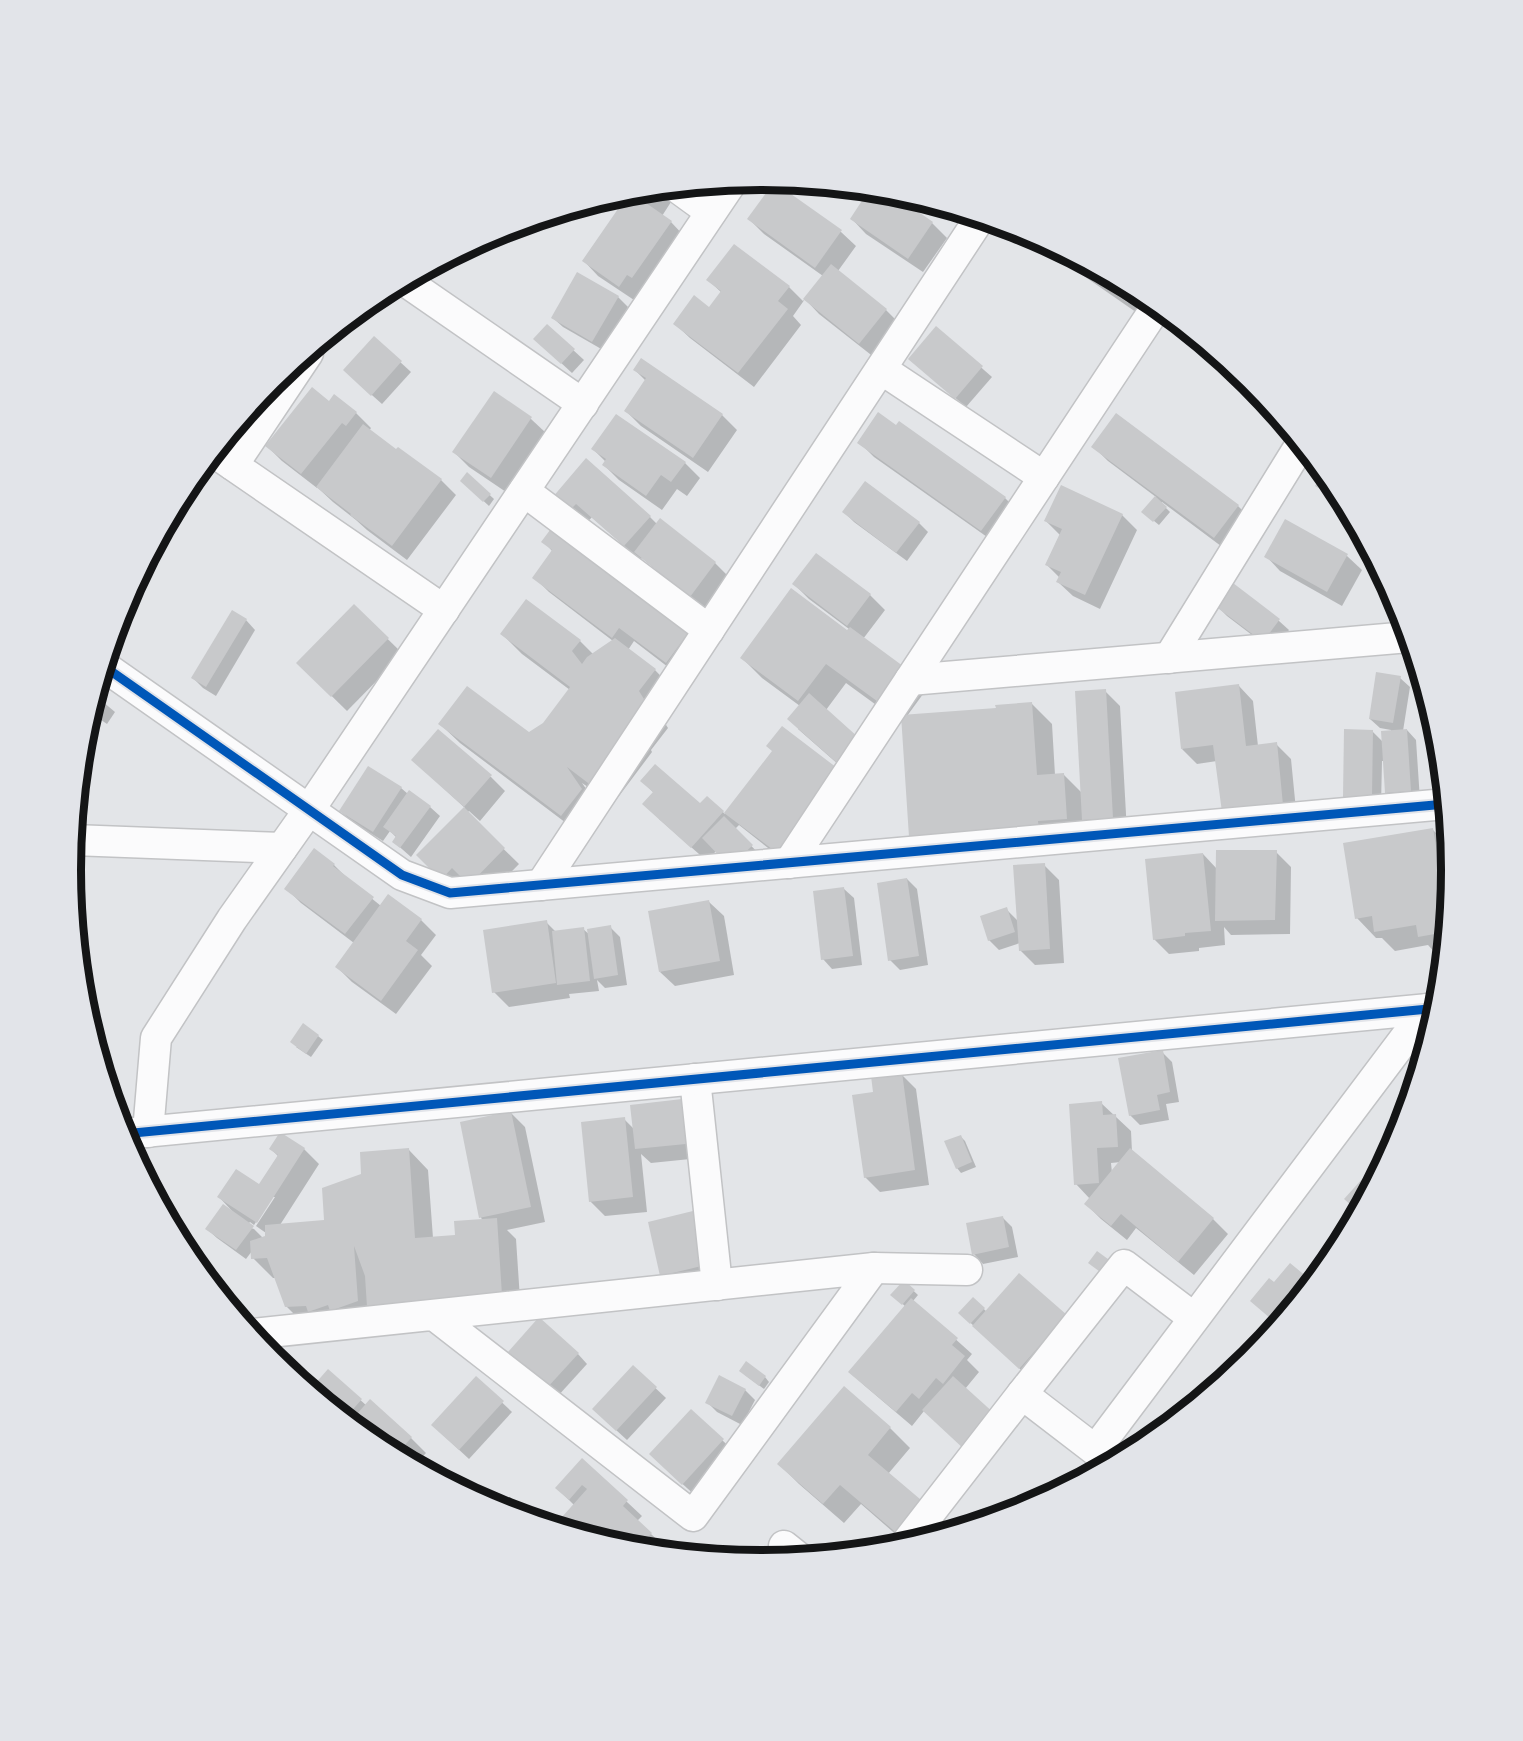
<svg xmlns="http://www.w3.org/2000/svg" width="1523" height="1741" font-family="'IBM Plex Serif',serif">
  <style>
    .shadow { fill: #0003; fill-rule: evenodd }
    .building { fill: #c8c9cb }
    .lines { fill: none; stroke-linecap: round; stroke-linejoin: round }
    .street-casing { stroke: #c2c3c5; stroke-width: 33 }
    .street { stroke: #fbfbfc; stroke-width: 30 }
    .cycleway-casing { stroke: #e2e4e9; stroke-width: 13 }
    .cycleway { stroke: #0057b8; stroke-width: 9 }
    .rim { fill: none; stroke: #141516; stroke-width: 8 }
  </style>
  <rect width="100%" height="100%" fill="#e3e5e8"/>
  <g class="shadow">
    <path d="M659 190 671 202 662 216 671 222 685 237 634 300 598 276 584 261 631 192Z"/>
    <path d="M886 192 932 223 947 238 923 272 866 234 852 219Z"/>
    <path d="M749 219 841 232 856 246 838 271 886 310 901 325 875 358 819 314 805 299 793 316 801 325 754 387 690 338 675 324 710 309 722 293 708 280 789 287 803 301 823 276 764 234Z"/>
    <path d="M1069 255 1146 296 1153 302 1143 317 1081 274 1066 259Z"/>
    <path d="M618 297 628 307 603 350 563 327 553 318Z"/>
    <path d="M547 326 584 360 572 373 545 348Z"/>
    <path d="M936 328 992 377 966 407 920 368Z"/>
    <path d="M374 338 411 372 382 404 355 380Z"/>
    <path d="M635 370 722 415 737 430 708 472 641 426 626 411 646 381Z"/>
    <path d="M494 394 531 419 546 433 506 492 469 467 454 452Z"/>
    <path d="M335 396 356 413 371 428 369 431 396 451 398 449 441 480 456 495 407 560 367 530 356 520 333 502 317 487V488L282 461 267 446 329 403Z"/>
    <path d="M859 442 1005 498 1020 513 997 544 874 457Z"/>
    <path d="M1093 446 1238 506 1252 520 1229 552 1162 502 1161 503 1170 512 1159 525 1148 516 1156 497 1108 461Z"/>
    <path d="M593 449 685 463 700 478 687 496 677 489 662 510 619 480 604 465 606 462Z"/>
    <path d="M1325 473 1336 487 1349 511 1332 500 1317 485Z"/>
    <path d="M467 474 494 499 489 506 462 481Z"/>
    <path d="M554 498 650 517 657 524 660 520 715 563 730 578 705 610 642 558 640 560 592 517 584 526Z"/>
    <path d="M844 512 919 523 928 532 907 561 854 522Z"/>
    <path d="M1122 515 1137 530 1100 609 1073 596 1058 582 1060 578 1047 565 1061 536 1046 521Z"/>
    <path d="M1285 521 1347 556 1362 570 1342 606 1280 571 1266 556Z"/>
    <path d="M543 541 651 605 688 634 703 648 681 677 634 641 628 650 655 670 674 690 658 712 668 728 651 750 652 752 613 804 582 783 601 810 582 835 460 743 440 724 529 734 544 724 570 690 522 654 502 634 580 641 593 654 613 641 549 592 534 577 553 552Z"/>
    <path d="M816 555 870 595 885 610 863 639 926 690 907 716 997 710 1032 704 1052 724 1055 775H1064L1082 793 1105 691 1120 706 1127 832 1098 834 1085 821 1086 839 910 837 903 720 901 723 846 683 826 710 847 772 798 729 800 706 762 678 742 658 848 632 849 629 809 599 794 584Z"/>
    <path d="M1233 585 1279 621 1289 630 1273 651 1227 616 1217 606Z"/>
    <path d="M354 606 403 654 347 711 298 663Z"/>
    <path d="M246 620 255 630 216 696 203 688 193 678Z"/>
    <path d="M1400 678 1410 687 1403 731 1407 730 1416 740 1420 800 1396 802 1386 792 1384 761H1382L1381 806H1354L1345 796 1372 731 1383 742 1391 731V730L1380 728 1370 719Z"/>
    <path d="M1239 686 1253 701 1258 746 1276 744 1291 759 1297 820 1217 761 1197 764 1182 749Z"/>
    <path d="M96 696 115 712 107 724 91 713Z"/>
    <path d="M782 728 791 866 739 825 735 829 761 856 716 851 707 861 659 819 654 793 642 781 700 805 707 798 725 814 773 752Z"/>
    <path d="M413 760 491 777 505 791 480 821 469 811 467 813 519 864 485 899 456 893 418 855 465 808Z"/>
    <path d="M401 788 408 794 430 807 440 816 411 857 394 842 397 838 390 831 383 841 351 821 341 811Z"/>
    <path d="M1433 830 1450 847 1452 870 1444 956 1439 957 1428 945 1395 951 1382 938H1376L1357 918Z"/>
    <path d="M314 850 334 865 349 880 381 906 421 920 436 935 421 955 432 966 396 1014 352 982 337 967 354 943 301 903 286 888Z"/>
    <path d="M1276 852 1291 867 1290 934 1231 935 1224 927 1225 945 1199 948V951L1169 954 1154 939 1203 854 1217 869Z"/>
    <path d="M1044 865 1059 880 1064 963 1035 965 1020 950V943L999 950 989 940 1006 909 1018 921Z"/>
    <path d="M907 879 917 889 928 965 900 970 890 960Z"/>
    <path d="M844 889 854 898 862 965 832 969 823 959Z"/>
    <path d="M709 902 724 916 734 975 675 986 660 972Z"/>
    <path d="M546 922 556 932 583 929 590 935 610 927 620 937 627 985 605 988 597 980 599 991 569 994 570 998 509 1007 494 992Z"/>
    <path d="M318 1036 323 1040 311 1057 296 1047Z"/>
    <path d="M1162 1052 1172 1062 1179 1102 1166 1104 1169 1120 1140 1125 1130 1115Z"/>
    <path d="M901 1074 916 1089 929 1185 880 1192 865 1177Z"/>
    <path d="M1101 1103 1131 1131 1132 1152 1213 1219 1228 1234 1194 1275 1136 1228 1127 1240 1101 1219 1086 1204 1090 1199 1076 1184ZM1121 1162 1112 1173 1111 1163Z"/>
    <path d="M632 1106 710 1157 651 1163 641 1154 647 1212 605 1216 590 1201 624 1119 634 1129Z"/>
    <path d="M510 1112 525 1127 545 1222 507 1230 516 1239 521 1314 306 1326 286 1306 276 1278H273L253 1258 252 1251 246 1259 217 1238 207 1229 233 1212 219 1197 259 1186 278 1156 271 1149H304L319 1164 280 1225 325 1222 363 1175 409 1150 428 1170 433 1238 456 1237 483 1220 481 1218ZM272 1197H275L256 1226 266 1233 267 1237 263 1238 254 1229 251 1228 249 1223 250 1222 254 1225Z"/>
    <path d="M960 1136 965 1141 976 1167 961 1173 957 1168Z"/>
    <path d="M1002 1217 1012 1227 1018 1257 983 1264 974 1254Z"/>
    <path d="M649 1223 724 1279 662 1275Z"/>
    <path d="M904 1282 918 1295 913 1301 972 1354 967 1360 979 1372 965 1389 924 1411 912 1426 865 1386 850 1372 906 1307 893 1295Z"/>
    <path d="M973 1299 987 1312 1066 1316 1035 1383 960 1313Z"/>
    <path d="M578 1354 587 1364 557 1397 519 1362Z"/>
    <path d="M633 1367 666 1398 627 1440 604 1419Z"/>
    <path d="M328 1371 367 1406 411 1438 426 1453 415 1465 377 1445 351 1423 354 1420 326 1395Z"/>
    <path d="M745 1375 765 1377 769 1382 764 1389Z"/>
    <path d="M719 1377 745 1390 755 1400 742 1425 717 1412 707 1402Z"/>
    <path d="M476 1378 512 1412 469 1459 442 1434Z"/>
    <path d="M844 1388 890 1428 910 1448 888 1474 926 1506 946 1526 937 1536 908 1545 861 1504 844 1523 799 1484 779 1464Z"/>
    <path d="M691 1411 738 1455 698 1498 666 1469Z"/>
    <path d="M582 1460 642 1516 637 1521 666 1548 663 1552 626 1548 555 1527 574 1505 557 1488Z"/>
  </g>
  <g class="building">
    <path d="M774 182 842 230 815 268 747 219Z"/>
    <path d="M654 190 646 203 672 221 632 278 627 275 619 287 582 261 629 193Z"/>
    <path d="M869 190 890 192 933 222 908 259 850 219Z"/>
    <path d="M734 244 790 286 778 301 788 309 738 373 673 324 694 295 709 307 721 291 706 280Z"/>
    <path d="M1068 254 1095 269 1136 291 1128 303 1064 259Z"/>
    <path d="M831 264 887 309 859 344 803 299Z"/>
    <path d="M577 272 619 296 592 342 551 318Z"/>
    <path d="M547 324 575 349 561 364 533 339Z"/>
    <path d="M936 326 983 366 955 399 908 359Z"/>
    <path d="M374 336 402 361 371 396 343 370Z"/>
    <path d="M641 358 723 414 693 458 624 411 646 378 633 370Z"/>
    <path d="M312 387 329 401 334 394 357 412 346 426 342 423 301 474 265 446Z"/>
    <path d="M494 391 532 417 491 478 452 452Z"/>
    <path d="M878 412 896 425 899 421 1006 497 981 531 857 443Z"/>
    <path d="M1116 413 1239 505 1214 538 1091 447Z"/>
    <path d="M616 414 686 462 671 482 661 475 646 496 602 465 606 459 591 449Z"/>
    <path d="M363 424 396 449 398 447 442 479 392 546 350 515 351 514 316 487Z"/>
    <path d="M586 458 651 516 624 546 576 504 568 512 552 498Z"/>
    <path d="M1324 471 1336 487 1346 504 1315 486Z"/>
    <path d="M467 472 491 494 483 502 460 481Z"/>
    <path d="M865 481 920 522 896 553 842 512Z"/>
    <path d="M1061 485 1123 514 1085 595 1056 582 1061 572 1045 565 1062 529 1044 521Z"/>
    <path d="M1155 496 1167 507 1153 522 1141 512Z"/>
    <path d="M660 518 716 562 690 597 634 552Z"/>
    <path d="M1285 519 1348 554 1327 592 1264 557Z"/>
    <path d="M550 530 581 553 584 549 689 632 666 663 619 628 612 638 532 578 552 550 541 542Z"/>
    <path d="M816 553 871 594 847 626 792 584Z"/>
    <path d="M1233 583 1280 619 1263 642 1215 606Z"/>
    <path d="M791 588 847 630 850 627 907 669 881 704 826 664 798 701 740 658Z"/>
    <path d="M526 599 581 640 572 651 582 664 587 657 615 638 656 669 639 691 649 707 592 786 567 767 582 789 561 816 438 724 467 686 529 732 543 723 570 687 500 634Z"/>
    <path d="M354 604 389 638 331 697 296 663Z"/>
    <path d="M232 610 247 619 206 687 191 678Z"/>
    <path d="M1376 672 1401 676 1393 723 1369 719Z"/>
    <path d="M1239 684 1246 746 1277 742 1283 805 1222 812 1213 745 1181 749 1175 692Z"/>
    <path d="M1106 689 1113 818 1082 820 1075 691Z"/>
    <path d="M809 693 859 738 837 763 787 719Z"/>
    <path d="M96 694 106 701 96 715 91 712Z"/>
    <path d="M1032 702 1037 775 1064 773 1067 819 1038 821 1039 830 909 837 901 715 996 708 995 705Z"/>
    <path d="M782 726 841 771 776 852 724 813 772 751 766 746Z"/>
    <path d="M438 729 492 775 464 807 411 760Z"/>
    <path d="M1344 729 1373 730 1372 797H1343Z"/>
    <path d="M1407 729 1411 791 1385 793 1381 731Z"/>
    <path d="M655 764 700 803 707 796 724 811 691 848 642 804 653 792 640 781Z"/>
    <path d="M368 766 402 787 373 832 339 811Z"/>
    <path d="M409 790 431 806 400 848 392 842 396 836 383 827Z"/>
    <path d="M464 807 505 848 469 885 452 868 441 880 416 855Z"/>
    <path d="M724 816 753 845 730 867 702 838Z"/>
    <path d="M1433 828 1448 919 1446 932 1418 937 1416 925 1374 932 1372 916 1355 919 1343 843Z"/>
    <path d="M314 848 335 864 333 866 374 897 345 934 284 889Z"/>
    <path d="M1216 850H1277L1275 920 1215 921Z"/>
    <path d="M1203 853 1211 931 1185 933V936L1153 940 1145 859Z"/>
    <path d="M1045 863 1050 949 1019 951 1013 865Z"/>
    <path d="M907 878 919 956 888 961 877 883Z"/>
    <path d="M844 887 853 956 821 960 813 891Z"/>
    <path d="M388 894 422 919 406 941 418 950 381 1001 335 967Z"/>
    <path d="M709 900 720 961 659 972 648 911Z"/>
    <path d="M1007 907 1015 932 988 941 980 916Z"/>
    <path d="M547 920 556 983 492 993 483 930Z"/>
    <path d="M611 925 618 975 594 979 587 929Z"/>
    <path d="M584 927 590 981 557 985 552 931Z"/>
    <path d="M303 1023 319 1035 306 1054 290 1042Z"/>
    <path d="M1163 1050 1170 1092 1157 1095 1160 1110 1129 1116 1118 1058Z"/>
    <path d="M902 1072 915 1170 864 1178 852 1095 873 1092 871 1076Z"/>
    <path d="M691 1098 696 1143 635 1149 630 1105Z"/>
    <path d="M1102 1101 1103 1115 1116 1114 1118 1147 1097 1148 1099 1183 1074 1185 1069 1104Z"/>
    <path d="M511 1111 531 1207 479 1218 460 1122Z"/>
    <path d="M625 1117 633 1197 589 1202 581 1122Z"/>
    <path d="M280 1132 305 1148 257 1223 217 1197 236 1169 259 1184 278 1155 269 1149Z"/>
    <path d="M961 1135 972 1162 956 1169 944 1141Z"/>
    <path d="M409 1148 415 1238 455 1235 454 1221 497 1218 502 1295 401 1302 393 1305 367 1307 365 1276 354 1246 358 1301 330 1311 328 1305 308 1312 306 1306 285 1307 267 1258 251 1259 250 1241 265 1236V1225L324 1220 322 1188 361 1174 360 1152Z"/>
    <path d="M1130 1148 1214 1218 1178 1262 1121 1214 1111 1226 1084 1204Z"/>
    <path d="M1363 1178 1372 1187 1359 1212 1344 1199Z"/>
    <path d="M223 1204 254 1226 236 1250 205 1229Z"/>
    <path d="M697 1210 710 1264 660 1276 648 1222Z"/>
    <path d="M1003 1216 1009 1247 972 1255 966 1223Z"/>
    <path d="M1097 1251 1112 1262 1103 1274 1088 1263Z"/>
    <path d="M1290 1263 1313 1282 1278 1325 1250 1301 1269 1278 1274 1282Z"/>
    <path d="M1019 1273 1067 1315 1019 1369 972 1326Z"/>
    <path d="M904 1280 915 1290 902 1305 890 1295Z"/>
    <path d="M973 1297 985 1308 970 1324 958 1313Z"/>
    <path d="M911 1298 958 1338 952 1345 965 1356 943 1384 936 1378 919 1399 912 1393 896 1412 848 1372Z"/>
    <path d="M539 1317 579 1353 546 1389 507 1353Z"/>
    <path d="M746 1361 766 1376 759 1386 739 1371Z"/>
    <path d="M633 1365 657 1387 616 1431 592 1409Z"/>
    <path d="M328 1369 362 1399 348 1415 314 1385Z"/>
    <path d="M719 1375 746 1389 732 1416 705 1403Z"/>
    <path d="M476 1376 504 1401 459 1450 431 1425Z"/>
    <path d="M953 1376 996 1415 965 1450 922 1410Z"/>
    <path d="M844 1386 891 1427 868 1455 927 1505 900 1536 840 1485 823 1504 777 1464Z"/>
    <path d="M370 1399 412 1437 396 1455 377 1445 350 1422Z"/>
    <path d="M691 1409 724 1439 682 1485 649 1454Z"/>
    <path d="M582 1458 628 1500 623 1506 652 1533 637 1549 626 1548 554 1526 587 1489 582 1485 569 1500 555 1488Z"/>
  </g>
  <g class="lines">
    <defs>
      <g id="street">
        <path d="M678 188 711 212"/>
        <path d="M405 281 583 404"/>
        <path d="M881 369 1044 477"/>
        <path d="M215 453 444 610"/>
        <path d="M233 465 308 353"/>
        <path d="M524 491 709 630"/>
        <path d="M1169 658 1301 444"/>
        <path d="M105 667 402 875 450 893 1446 804"/>
        <path d="M910 680 1409 637"/>
        <path d="M73 840 282 848"/>
        <path d="M789 863 1157 306"/>
        <path d="M541 885 980 218"/>
        <path d="M695 1079 717 1285"/>
        <path d="M148 1132 156 1038 232 919 309 810 731 183"/>
        <path d="M123 1134 1439 1008"/>
        <path d="M874 1268 967 1270"/>
        <path d="M252 1334 874 1268 693 1516 434 1315"/>
        <path d="M1022 1394 1124 1265 1194 1318"/>
        <path d="M1096 1449 1427 1009"/>
        <path d="M784 1546 799 1558"/>
        <path d="M904 1546 1022 1394 1112 1463"/>
      </g>
    </defs>
    <use href="#street" class="street-casing"/>
    <use href="#street" class="street"/>
    <defs>
      <g id="cycleway">
        <path d="M105 667 402 875 450 893 1446 804"/>
        <path d="M123 1134 1439 1008"/>
      </g>
    </defs>
    <use href="#cycleway" class="cycleway-casing"/>
    <use href="#cycleway" class="cycleway"/>
  </g>
  <path d="M0 0H1523V1741H0ZM81 870a680 680 0 1 1 1360 0a680 680 0 1 1-1360 0Z" fill="#e2e4e9" fill-rule="evenodd"/>
  <path class="rim" d="M81 870a680 680 0 1 1 1360 0a680 680 0 1 1-1360 0Z"/>
</svg>
